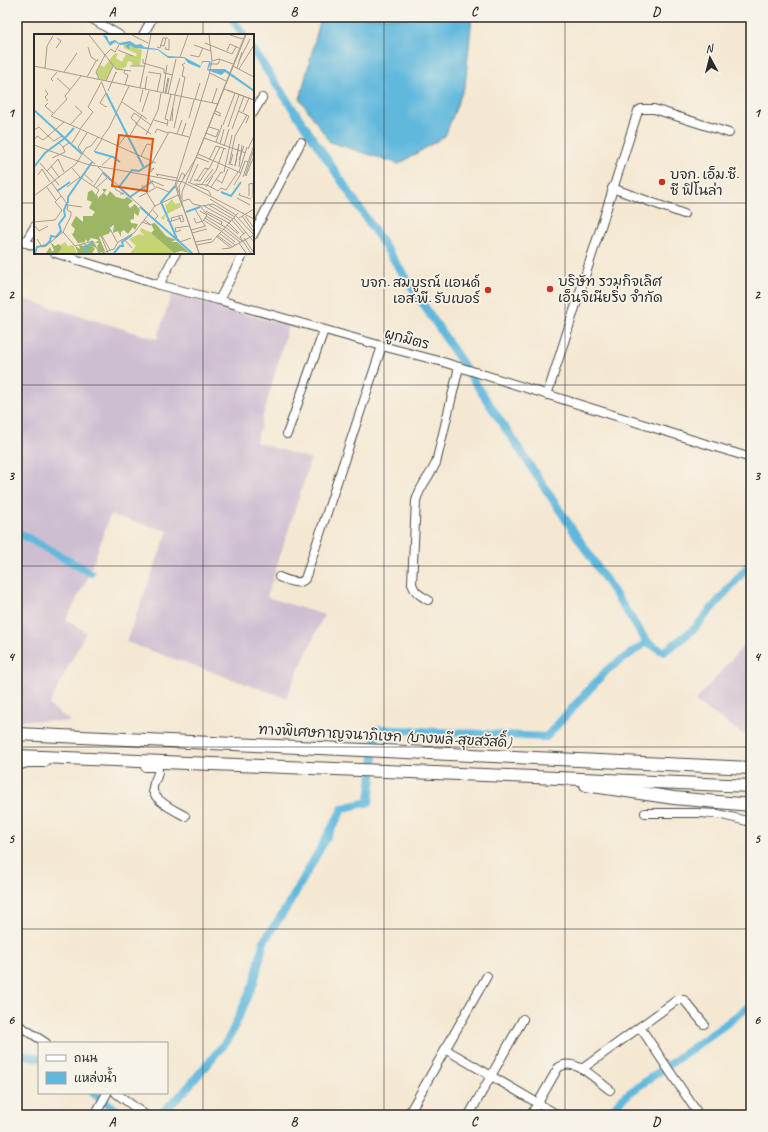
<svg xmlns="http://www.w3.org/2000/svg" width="768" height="1132" font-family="Caveat,'Playpen Sans Thai',sans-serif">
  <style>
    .industrial { fill: #cebed1 }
    .water { fill: #60b8dd; stroke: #467284 }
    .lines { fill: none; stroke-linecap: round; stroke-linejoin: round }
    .canal { stroke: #60b8dd; stroke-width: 8 }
    .minor-casing { stroke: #494744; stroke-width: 10 }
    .highway-casing { stroke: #494744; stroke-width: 14 }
    .minor { stroke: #fff; stroke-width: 8 }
    .highway { stroke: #fff; stroke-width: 12 }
    .grid { fill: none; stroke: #2b2b2b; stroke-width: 1; stroke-opacity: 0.55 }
    .poi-dot { fill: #c8321e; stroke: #f7f3e8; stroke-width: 1.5 }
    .labels { text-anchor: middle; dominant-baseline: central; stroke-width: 3.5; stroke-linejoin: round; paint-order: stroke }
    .poi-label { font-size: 14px; fill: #2b2b2b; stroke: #f7f3e8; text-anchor: start }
    .street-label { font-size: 14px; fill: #2b2b2b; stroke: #f7f3e8 }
    .inset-river { fill: none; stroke: #60b8dd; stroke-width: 2 }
    .inset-road { fill: none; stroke: #a49c8f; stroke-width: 1 }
    .view { fill: #df570e; fill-opacity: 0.15; stroke: #df570e; stroke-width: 2 }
    .inset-edge { fill: none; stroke: #2b2b2b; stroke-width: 2 }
    .neatline { fill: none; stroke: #2b2b2b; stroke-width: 1.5 }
    .grid-label { font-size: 13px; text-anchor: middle; font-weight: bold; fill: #2b2b2b }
  </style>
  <rect width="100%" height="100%" fill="#f7f3e8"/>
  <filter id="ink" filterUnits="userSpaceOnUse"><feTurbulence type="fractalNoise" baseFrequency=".025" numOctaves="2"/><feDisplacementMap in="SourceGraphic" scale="8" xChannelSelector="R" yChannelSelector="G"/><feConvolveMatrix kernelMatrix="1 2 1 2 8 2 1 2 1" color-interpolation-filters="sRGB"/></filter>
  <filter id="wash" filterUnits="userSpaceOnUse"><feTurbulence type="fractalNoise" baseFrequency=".012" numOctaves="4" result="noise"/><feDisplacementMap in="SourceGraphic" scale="16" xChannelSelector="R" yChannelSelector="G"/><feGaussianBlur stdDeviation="0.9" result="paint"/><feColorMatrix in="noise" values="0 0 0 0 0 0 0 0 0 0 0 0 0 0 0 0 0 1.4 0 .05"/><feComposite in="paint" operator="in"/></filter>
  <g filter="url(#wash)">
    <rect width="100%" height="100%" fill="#f4e8d2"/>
    <g class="industrial">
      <path d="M172 293 288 326 256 442 311 459 267 597 324 615 286 698 126 642 168 531 110 515 89 575 66 620 86 632 49 705 71 722 17 720V297L157 339Z"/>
      <path d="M746 643 751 647V735L743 734 695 701Z"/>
    </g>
    <path class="water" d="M321 17H472L465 85 445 136 399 164 330 142 300 99Z"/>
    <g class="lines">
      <g class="canal">
        <path d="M231 17 243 35"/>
        <path d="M253 50 333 168 647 642 664 652 693 630 751 563"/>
        <path d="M17 532 91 573"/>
        <path d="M17 1053 39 1058"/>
        <path d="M93 1093 124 1115"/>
        <path d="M159 1115 183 1093 229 1038 254 983 264 941 289 904 343 808 369 802 377 729 546 737 607 670 647 642"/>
        <path d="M607 1115 625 1096 722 1027 751 1005"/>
      </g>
    </g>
  </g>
  <g filter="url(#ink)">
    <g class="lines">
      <defs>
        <g id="minor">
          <path d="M89 17 119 35"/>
          <path d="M143 35 153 17"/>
          <path d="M253 113 262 98"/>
          <path d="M612 188 684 214"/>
          <path d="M253 235 301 142"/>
          <path d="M17 240 35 246"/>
          <path d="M25 243 35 226"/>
          <path d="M55 253 159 285 219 300 382 346 443 362 751 458"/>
          <path d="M159 285 176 253"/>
          <path d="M219 300 244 253"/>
          <path d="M547 395 638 111 641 109H654L729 133"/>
          <path d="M287 434 324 330"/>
          <path d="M279 577C287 580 299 586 305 579L382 346"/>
          <path d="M428 600C420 595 415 593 412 584L416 501C419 487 430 476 436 463L459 367"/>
          <path d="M17 766 28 763H44"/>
          <path d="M145 767H155L158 769C159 776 154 780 153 787 150 799 176 811 185 816"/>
          <path d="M645 813H697L718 814 751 822"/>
          <path d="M17 1024 46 1043"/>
          <path d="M640 1027 699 1115"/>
          <path d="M445 1049 558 1115"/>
          <path d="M582 1069 677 1000H684L704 1024"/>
          <path d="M116 1093 145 1115"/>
          <path d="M95 1115 107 1093"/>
          <path d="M408 1115 487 976"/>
          <path d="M469 1115 523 1019"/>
          <path d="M531 1115 558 1068C574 1055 597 1081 610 1090"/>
        </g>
        <g id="highway">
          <path d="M17 734 751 768"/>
          <path d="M17 756 751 786"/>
          <path d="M586 785 674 798 751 805"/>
        </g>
      </defs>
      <use href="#minor" class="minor-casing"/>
      <use href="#highway" class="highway-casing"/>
      <use href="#minor" class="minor"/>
      <use href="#highway" class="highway"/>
    </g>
  </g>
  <path class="grid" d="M203 17V35M384 17V1115M565 17V1115M17 203H35M253 203H751M203 253V1115M17 385H751M17 566H751M17 747H751M17 929H751"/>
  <g class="poi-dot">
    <circle cx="662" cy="182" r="4"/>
    <circle cx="550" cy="289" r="4"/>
    <circle cx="488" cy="290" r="4"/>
  </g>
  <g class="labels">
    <g class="poi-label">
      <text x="670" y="174">บจก. เอ็ม.ซี.<tspan x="670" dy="16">ซี ฟิโนล่า</tspan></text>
      <text x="558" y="281">บริษัท รวมกิจเลิศ<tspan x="558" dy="16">เอ็นจิเนียริ่ง จำกัด</tspan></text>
      <text x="480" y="282" text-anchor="end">บจก. สมบูรณ์ แอนด์<tspan x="480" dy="16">เอส.พี. รับเบอร์</tspan></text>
    </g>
    <g class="street-label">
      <text transform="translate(407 339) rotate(15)">ผูกมิตร</text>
      <text transform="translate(385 736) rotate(3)">ทางพิเศษกาญจนาภิเษก (บางพลี-สุขสวัสดิ์)</text>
    </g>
  </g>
  <g transform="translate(34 34)">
    <rect width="220" height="220" fill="#f4e8d2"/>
    <path d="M89 10H94L108 16 106 32 98 31V28L94 27 92 33 83 36 79 31 72 47 66 45 62 39 66 31 70 33 81 19 84 20 82 24 88 28 92 20 102 22 103 20 90 14ZM138 165 141 170 146 169 147 173 131 181 130 186 127 184 133 178 131 169 133 171ZM107 194 118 199 140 219H96L102 212 95 205 106 200 111 202 106 197ZM31 208 34 212 39 211 43 219H24L28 214 26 211Z" fill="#c6d475"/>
    <path d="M68 155H73L70 159 73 162 76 157 82 163 90 165 93 163 99 167 94 171 96 174 101 170 106 176 104 182 100 179V185L96 186 97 189 104 190 101 196 99 193 94 200 90 196 87 198V203L84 197 79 199 80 191 75 193 77 197 74 200 65 203 71 217 65 219 63 212 65 209H61L65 206 57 204 54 208 51 205V208L44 209 37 199 39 200 41 195 37 191 42 182 49 188V182H58L61 178 55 174 58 168 53 166 54 158 58 156 64 164 70 158ZM121 189 132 202 142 206 137 208H143L156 219 147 217 140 219 117 199 120 196 117 190ZM16 208 21 212 25 210 28 214 24 219H12L16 213 18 218 20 216ZM49 208 54 212 59 208 62 214 58 212 61 215 58 219H44L41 212 46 215 45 211 51 212Z" fill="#9cb666"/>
    <path d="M69 1 73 2 75 8 81 6 85 9 96 7 102 11 107 10 110 13 124 15 134 22 150 23 167 32 168 27H176L177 30 174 35H191L219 55 220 58 191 38 187 41 173 36 175 28H169L166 34 154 29 150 24H134L124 16 101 14 96 11 95 15 91 12 95 10 86 11 81 8 76 12Z" fill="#60b8dd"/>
    <path class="inset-river" d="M72 59 110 134M0 76 48 120M61 118 79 123 86 128M0 133 11 119 31 104 40 94M69 139 78 147M84 152 97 164M141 152 127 168 143 205M85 153 98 136 105 137 119 128M23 157 36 148M187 158 197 162 207 148M96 163 119 147M34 169V163L58 128M106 173 158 219M152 178 166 173M1 219 3 213 12 211 16 207 17 202 22 203 27 197 25 190 31 182 30 176 33 169M52 219 51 213 59 208M80 219 86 212H89L88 208 98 201"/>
    <path class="inset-road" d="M55 1 71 21 77 15 81 18 85 11M98 1 114 9M196 1 209 5M171 9 198 20 202 13M126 11 130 12 132 4M160 11 177 17M54 13 57 23 63 27 64 25M123 13 126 14 129 4H134M132 13 131 15 135 16V5M22 14 27 7 23 4M84 16 99 22M193 17 196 10 205 14M71 21 82 35 97 37M156 21 165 23 169 14M146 23 154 1M109 25V29L130 35V39L139 41M178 27 185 25 199 30M205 27 216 5M177 30H184L186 25M0 32 184 70M96 32H110M199 32 220 43M11 34 13 12 19 2M203 34 208 18M205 35 220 11M91 36 90 39 94 41 91 51M30 38 43 19M114 38 127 40M176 39 192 47M47 42 31 62 33 65 17 82 122 129M53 43 62 27M23 44 36 56M65 45 62 38 71 21M19 47 17 45 23 38M72 47 79 32M68 49 72 59 66 69 72 73 73 72M106 54 117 1M111 55 113 42M190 55 220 66M11 56 14 60 11 63 14 67M193 56 220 66M74 57 82 38 83 39M123 58 127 40M129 59 133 31M131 59 134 44M132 59 135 44M134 60 142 25M141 61 146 44M147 63 151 43 148 42 150 33 148 31 151 29M161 65 166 49M88 68 113 85M106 68 109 56M14 69 11 72 19 79M178 69 183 54M204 77 215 82 212 89M108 78 115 57M209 78 215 64M100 79 117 91M100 79 97 84 103 89M180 79 186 82V79L181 77M155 84 160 66M120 86 133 90M136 87 141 62M138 87 139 74M101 89 117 100M36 91 48 78 41 72M189 91 201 59M133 92 134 86 131 85 137 60M194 93 205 61M140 94 147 63M46 95 59 78 54 73 68 47M198 95 210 62M0 96 5 93 14 102 30 88M121 99 123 95 134 99M172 99 182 103 185 96 175 93M143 100 148 86M112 101 124 76 127 59M148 101 152 89M14 102 20 107 28 102M170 104 212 119M1 105 3 102 9 106 14 102M67 105 75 94 95 52M182 108 188 91M25 109 29 113 35 109M38 109 46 96M186 110 190 95M0 111 52 130 149 148 220 185M84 112 93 100 95 103 108 81M190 112 195 95M214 115 220 102M60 118 68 105M49 120 61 130M49 120 44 113 53 99M164 120 207 139M107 122 113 110 117 111M162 123 175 128M18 124 31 118 29 113M175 126 182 112 192 115M205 126 210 112M119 127 135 98 155 103M6 129 25 151M68 131 77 123M195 131 201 102 213 81M199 131 196 130 199 120M17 132 25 143M201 132 205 110M201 132 205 110M64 133 116 181M205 133 208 111M38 134 46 143 65 156 62 161 64 163M120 134 117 138H116V136ZM13 137 24 125 30 138M52 137 50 140 59 148M190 138 198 101M205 138 213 113M4 141 8 135 16 148M124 142 122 140 143 144M211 142 220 115M212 142 220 122M114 143 121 153M209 143 220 111M77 145 82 156 90 160H86M182 145 188 149 194 135M160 146 166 147 174 135M163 146 171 134 175 135 186 113M118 147 130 152M154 148 175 157 177 162M156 148 164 130M172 148 182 137 190 114M161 150 173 151 184 157 187 154 192 156 204 138M168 150 179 135M108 151 121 172M200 151 206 141 211 127 214 128M12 152 22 166M60 152 69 138M33 153 46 143M172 153 179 142M177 153 187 138 189 139M62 154 74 143M206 159 205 161 217 165M0 162 42 130 52 114 57 112 64 103M215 162V150L220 149M105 163 123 153 135 158 141 153M147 164 142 151 148 139 151 141 149 145M203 164 216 171M219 164V149M176 165 202 181M149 167 155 165 159 170 168 172 179 170 201 183M34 171 48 173M175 171 199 185M148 172 141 151 175 41 178 27 175 1M166 172 172 179 188 188 187 191M170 172 197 187M161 175 171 192M119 176 124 182 121 185M172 177 195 189M0 182V188L21 186 28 176 21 168 27 162M172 182 191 193M208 182 219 197M211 182 220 194M160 184 162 189 169 187 173 181 166 177M171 184 188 195M200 184 220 208M205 184 220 175M133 186 135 188 147 184M169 186 187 197M198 186 210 200M138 187 137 184 141 183 148 181 150 187 147 188 145 182M108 188 117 191 110 186M195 189 205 199M0 191 5 197 14 192M193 191 204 200M78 192 75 193 83 208M191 193 208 207M189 195 206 208M147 196 142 198 141 194 155 192M157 196 172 192M187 197 201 208M29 198 41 212 59 207 65 219M212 198 206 203 217 219M158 199 173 195M185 199 201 211M183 201 199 213M67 202 74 219M68 202 76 216M182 202 197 214M210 204 220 219M3 205 8 213 12 212 29 198 37 182V178L33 176 34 171 17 148M90 205 98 214M144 205 146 208 157 204M161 208 178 205M205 209 212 219M163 211 178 208 204 179M188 215 196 214 220 201 202 182M68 219 80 215 84 208 100 199 121 172 144 161M165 219 148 170V158L212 1M165 219 146 164 145 152 162 124 211 1"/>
    <path class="view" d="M85 101 119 105 113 157 78 152Z"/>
    <rect width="220" height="220" class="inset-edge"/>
  </g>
  <rect width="768" height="1132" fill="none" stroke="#f7f3e8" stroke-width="44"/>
  <rect x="38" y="1042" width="130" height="52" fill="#f7f3e8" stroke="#a5a39c"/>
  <rect x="46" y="1055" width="20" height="6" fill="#ffffff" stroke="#a5a39c"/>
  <text x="74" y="1062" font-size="12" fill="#2b2b2b">ถนน</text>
  <rect x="46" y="1072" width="20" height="12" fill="#60b8dd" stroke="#a5a39c"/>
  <text x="74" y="1082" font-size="12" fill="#2b2b2b">แหล่งน้ำ</text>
  <g transform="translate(710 58) rotate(353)" stroke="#f7f3e8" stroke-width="3" paint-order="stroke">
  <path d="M0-3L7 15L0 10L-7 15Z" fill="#2b2b2b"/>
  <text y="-6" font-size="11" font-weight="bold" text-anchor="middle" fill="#2b2b2b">N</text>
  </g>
  <rect x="22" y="22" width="724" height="1088" class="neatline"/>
  <g class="grid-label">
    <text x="112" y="16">A</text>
    <text x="294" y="16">B</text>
    <text x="474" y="16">C</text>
    <text x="656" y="16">D</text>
    <text x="11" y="117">1</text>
    <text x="757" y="117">1</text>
    <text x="11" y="299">2</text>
    <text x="757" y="299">2</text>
    <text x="11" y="480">3</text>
    <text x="757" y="480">3</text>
    <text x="11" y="661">4</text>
    <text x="757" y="661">4</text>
    <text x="11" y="843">5</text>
    <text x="757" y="843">5</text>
    <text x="11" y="1024">6</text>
    <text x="757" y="1024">6</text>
    <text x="112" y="1126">A</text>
    <text x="294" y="1126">B</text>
    <text x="474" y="1126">C</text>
    <text x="656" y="1126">D</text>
  </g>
</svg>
